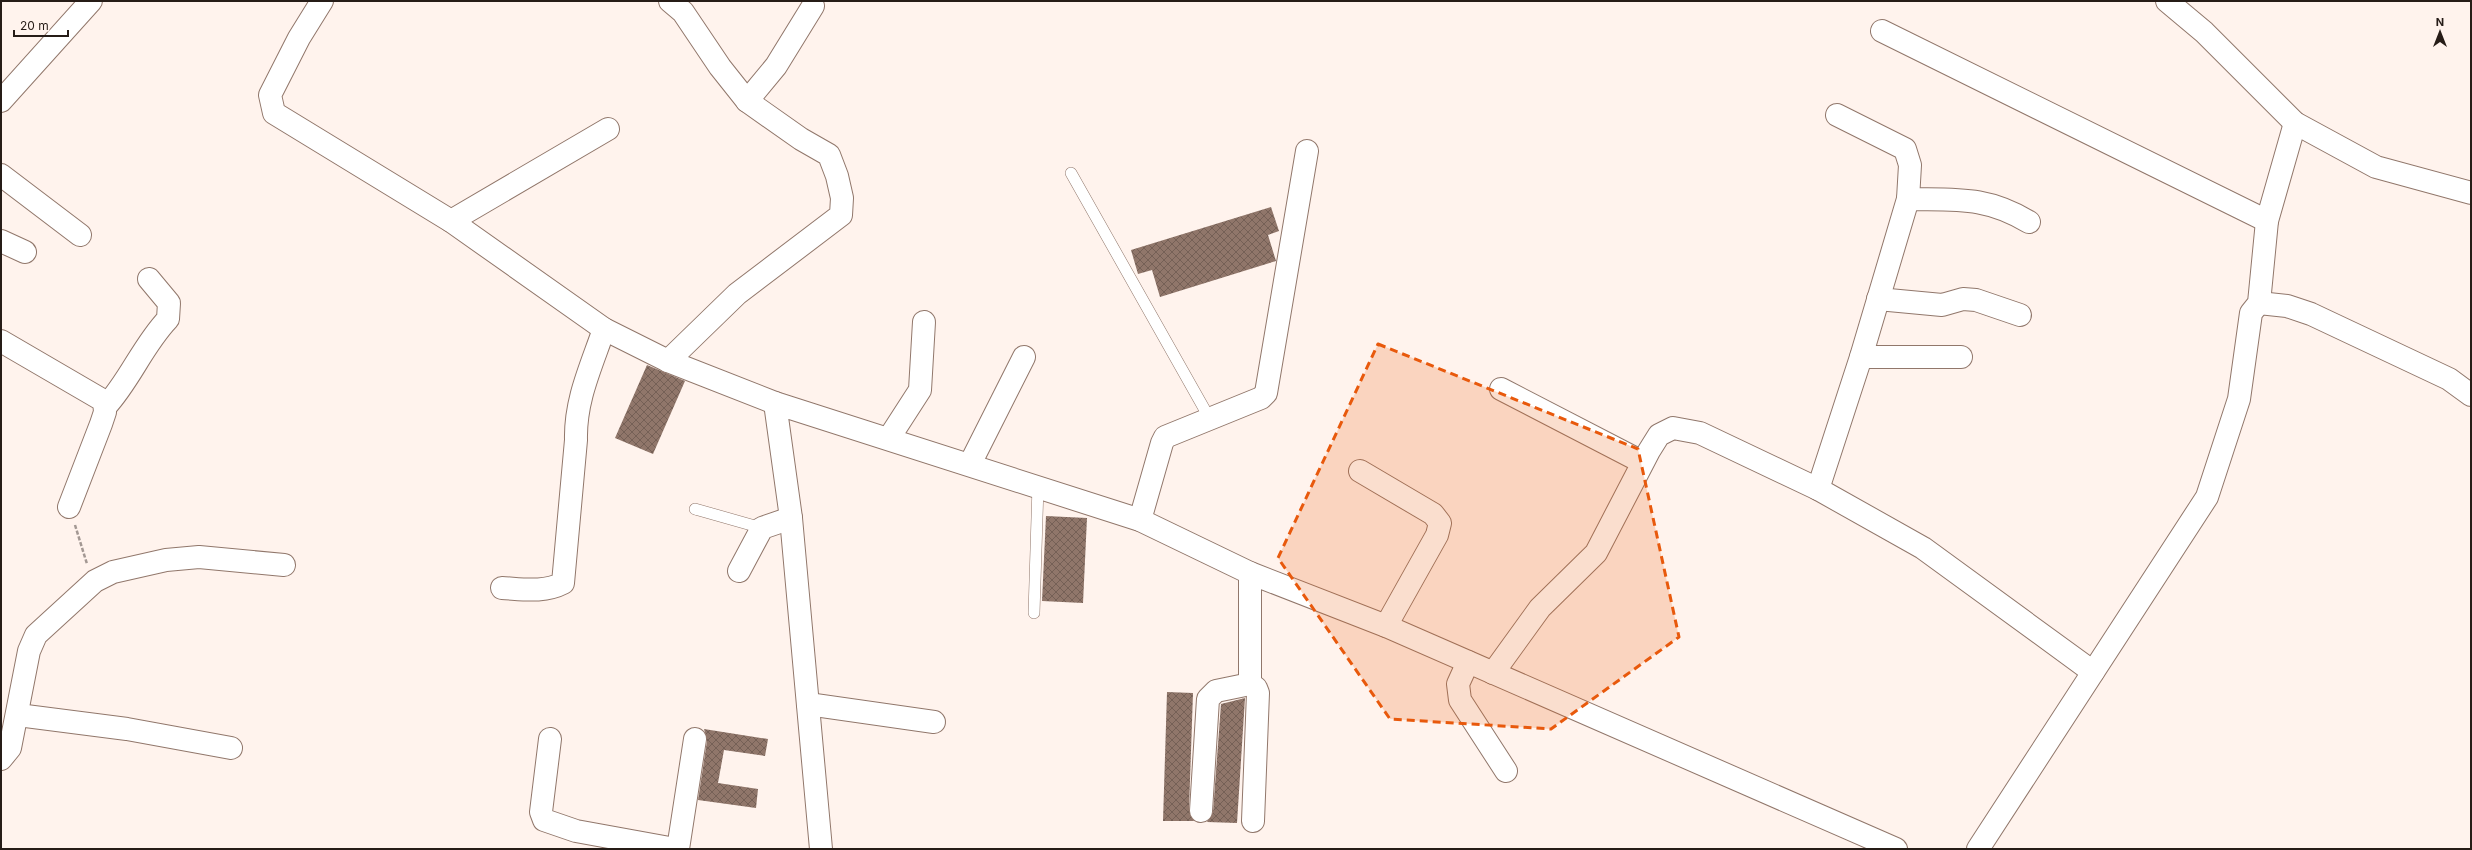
<svg xmlns="http://www.w3.org/2000/svg" width="2472" height="850" font-family="Inter,sans-serif">
  <style>
    .building { fill: url(#building-cross-hatch) }
    .lines { fill: none; stroke-linecap: round; stroke-linejoin: round }
    .lane-casing { stroke: #91776b; stroke-width: 12 }
    .street-casing { stroke: #91776b; stroke-width: 24 }
    .path { stroke: #a39893; stroke-width: 2.5; stroke-dasharray: 4 2; stroke-linecap: butt }
    .lane { stroke: #fff; stroke-width: 11 }
    .street { stroke: #fff; stroke-width: 22 }
    .marked { fill: #e8590c; fill-opacity: 0.2; stroke: #e8590c; stroke-width: 3; stroke-dasharray: 8 5; stroke-linejoin: round }
  </style>
  <defs>
    <pattern id="building-cross-hatch" width="8" height="8" patternUnits="userSpaceOnUse"><rect width="8" height="8" fill="#90766a"/><path d="M0 0l8 8M0 8l8-8" fill="none" stroke="#756056"/></pattern>
  </defs>
  <rect width="100%" height="100%" fill="#fff3ed"/>
  <g class="building">
    <path d="M1271 207 1279 231 1268 235 1276 261 1160 297 1152 270 1138 274 1131 250Z"/>
    <path d="M647 365 685 381 653 454 615 438Z"/>
    <path d="M1046 516 1087 518 1083 603 1042 601Z"/>
    <path d="M1167 692 1193 693 1189 810 1194 821H1163Z"/>
    <path d="M1245 698 1237 823 1207 822 1213 812 1221 704Z"/>
    <path d="M704 729 768 739 765 756 724 750 718 783 758 789 756 808 698 800 707 741Z"/>
  </g>
  <g class="lines">
    <defs>
      <g id="lane">
        <path d="M1071 173 1210 419"/>
        <path d="M695 509 762 528"/>
        <path d="M1034 613 1038 486"/>
      </g>
      <g id="street">
        <path d="M322 1 299 38 270 95 274 113 451 221 604 329 668 361 775 403"/>
        <path d="M670 1 683 12 720 67 747 101 776 66 813 6"/>
        <path d="M2167 1 2204 32 2295 123 2376 167 2471 193"/>
        <path d="M1882 31 2267 221"/>
        <path d="M1 101 91 1"/>
        <path d="M1 175 80 235"/>
        <path d="M1908 199C1957 200 1986 196 2029 222"/>
        <path d="M451 221 608 129"/>
        <path d="M1 241 25 252"/>
        <path d="M1878 299 1942 305 1963 299 1976 300 2020 315"/>
        <path d="M2259 303 2287 306 2311 314 2449 379 2471 395"/>
        <path d="M1 341 104 401 105 412 101 424 69 507"/>
        <path d="M1861 357H1961"/>
        <path d="M668 361 737 294 841 215 842 198 837 176 829 155 801 139 747 101"/>
        <path d="M1501 389 1642 462"/>
        <path d="M106 406C130 380 143 345 168 319L169 303 149 279"/>
        <path d="M889 438 920 390 924 322"/>
        <path d="M970 464 1024 357"/>
        <path d="M1360 471 1433 514 1440 523 1437 535 1386 626"/>
        <path d="M1818 489 1861 357 1908 199 1910 165 1905 149 1837 115"/>
        <path d="M1140 520 1162 443 1165 437 1261 398 1266 393 1307 151"/>
        <path d="M739 571 762 528 791 518"/>
        <path d="M1250 573V684L1256 688 1258 693 1253 821"/>
        <path d="M502 588C522 589 544 593 563 583L576 440C575 400 591 367 604 329"/>
        <path d="M1468 662 1458 684 1460 700 1506 771"/>
        <path d="M1493 673 1540 608 1596 553 1649 451 1659 435 1673 428 1700 433 1818 489 1923 548 2093 672"/>
        <path d="M808 704 934 722"/>
        <path d="M18 715 127 729 231 748"/>
        <path d="M550 739 541 812 544 820 576 831 675 849"/>
        <path d="M1 759 10 748 29 651 36 635 95 581 113 572 166 560 199 557 284 565"/>
        <path d="M1201 811 1208 699 1216 691 1250 684"/>
        <path d="M678 849 695 739"/>
        <path d="M821 849 791 518 775 403 1140 520 1250 573 1386 626 1896 849"/>
        <path d="M1978 849 2207 497 2239 399 2251 313 2259 303 2267 221 2295 123"/>
      </g>
    </defs>
    <use href="#lane" class="lane-casing"/>
    <use href="#street" class="street-casing"/>
    <path class="path" d="M75 525 87 564"/>
    <use href="#lane" class="lane"/>
    <use href="#street" class="street"/>
  </g>
  <path class="marked" d="M1378 344 1638 449 1679 637 1551 729 1390 719 1278 558Z"/>
  <rect width="2472" height="850" fill="none" stroke="#261c17" stroke-width="4"/>
  <g transform="translate(2440 32)" stroke="#fff3ed" stroke-width="3" paint-order="stroke">
  <path d="M0-3L7 15L0 10L-7 15Z" fill="#261c17"/>
  <text y="-6" font-size="11" font-weight="bold" text-anchor="middle" fill="#261c17">N</text>
  </g>
  <path d="M14 30v6h54v-6" fill="none" stroke="#261c17" stroke-width="2"/>
  <text x="20" y="30" font-size="12" fill="#261c17" stroke="#fff3ed" stroke-width="3" paint-order="stroke">20 m</text>
</svg>
